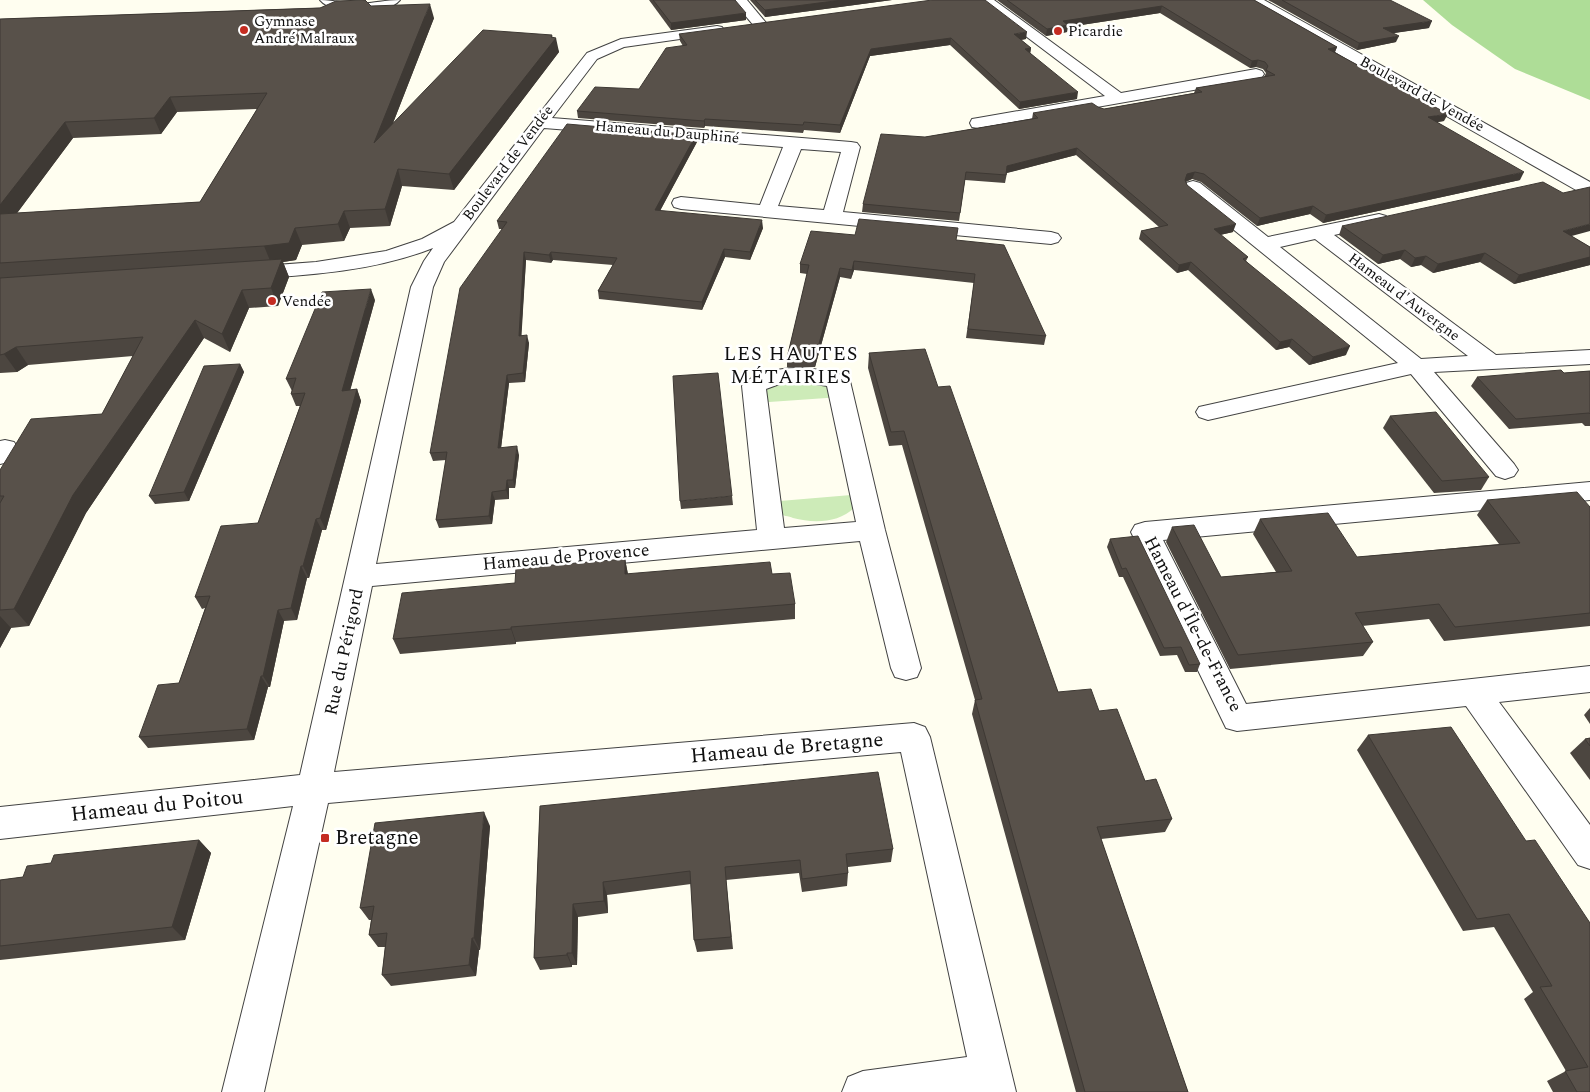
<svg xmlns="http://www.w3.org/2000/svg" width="1590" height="1092" font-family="Spectral,serif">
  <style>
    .green { fill: #cdebb8 }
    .forest { fill: #aedd97 }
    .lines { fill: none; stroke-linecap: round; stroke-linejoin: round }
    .street-casing { stroke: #424242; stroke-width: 2 }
    .street { fill: #fff; fill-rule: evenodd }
    .wall { fill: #4c4640; fill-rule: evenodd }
    .shaded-wall { fill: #3e3934 }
    .building { fill: #58514a; stroke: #3e3934 }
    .poi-dot { fill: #c42c21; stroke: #fff; stroke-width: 2 }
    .labels { text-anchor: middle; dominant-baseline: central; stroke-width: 5; stroke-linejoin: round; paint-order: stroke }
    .far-poi-label { font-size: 15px; fill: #0f0f0f; stroke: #fff; text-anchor: start }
    .far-street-label { font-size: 15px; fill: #0f0f0f; stroke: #fff }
    .street-label { font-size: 18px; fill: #0f0f0f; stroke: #fff }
    .quarter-label { font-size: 20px; letter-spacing: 1px; fill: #0f0f0f; stroke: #fff }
    .near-street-label { font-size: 21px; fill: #0f0f0f; stroke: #fff }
    .near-poi-label { font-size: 21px; fill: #0f0f0f; stroke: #fff; text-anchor: start }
  </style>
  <rect width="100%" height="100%" fill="#fffef0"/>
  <g class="green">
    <path d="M795 381 822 384 841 397 756 403 768 388Z"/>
    <path d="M863 494C852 522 819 525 793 518 789 516 782 516 778 513 774 511 771 505 768 502Z"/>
  </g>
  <path class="forest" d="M1423 0H1590V100L1515 69 1452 25Z"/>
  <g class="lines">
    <defs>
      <g id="street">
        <path d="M320 0C334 0 346 4 360 4 374 3 386 0 400 0 387 16 333 16 320 0Z"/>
        <path d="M732 0H747L767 24 765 27H755Z"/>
        <path d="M978 0H994L1121 93 1256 69 1262 71 1264 74 1262 77 1256 79 978 128 972 127 970 123 972 119 978 118 1105 96Z"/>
        <path d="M1247 0H1264L1590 182V196L1583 194 1249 3Z"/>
        <path d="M717 26 722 27 724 30 722 33 624 47 597 59 552 118 851 142 857 143 860 147 843 212 1051 232 1058 234 1061 238 1058 242 1051 244 681 209 674 207 672 203 674 199 681 197 760 205 783 147 544 128 444 262 433 287 376 564 757 530 742 386C747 379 754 377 762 374 791 364 817 368 846 376L850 381 885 530 921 668 917 677 906 680 895 677 891 668 860 541 372 586 334 772 914 723 925 727 930 737 1016 1092H842L848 1077 863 1071 967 1057 901 752 328 803 264 1092H222L293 806 0 839V807L300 775 411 287 424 261 433 248C375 271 311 275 249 279L242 277 239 273 242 269 249 267 316 262 386 251 422 239 454 222 587 53 621 39ZM801 149 841 152 824 210 778 206ZM785 382H805L827 386 856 522 784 528 766 389Z"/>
        <path d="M1193 181 1200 183 1268 237 1379 214 1386 216 1389 220 1386 224 1334 235 1496 355 1590 350V364L1434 372 1514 464 1518 470 1514 476 1505 479 1496 476 1411 374 1208 420 1199 417 1196 412 1199 407 1398 363 1186 191 1184 187 1186 183ZM1315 239 1468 356 1421 359 1280 247Z"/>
        <path d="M5 440 14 442 18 448 9 462 0 464V441Z"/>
        <path d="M1590 482V500L1163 540 1246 704 1590 666V692L1499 702 1590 825V869L1578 865 1466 706 1237 731 1226 728 1131 532 1135 525 1145 522Z"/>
      </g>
    </defs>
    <use href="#street" class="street-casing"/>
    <use href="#street" class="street"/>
  </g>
  <g class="wall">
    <path d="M649 0H735L746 20 671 30Z"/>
    <path d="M750 0H892L765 17Z"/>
    <path d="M997 0H1254L1337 47 1335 52 1444 121 1437 122 1520 180 1323 223 1310 214 1257 226 1201 182 1192 179 1186 182 1187 185 1233 232 1220 235 1248 257 1246 261 1346 355 1309 365 1289 347 1276 350 1188 270 1177 273 1139 239 1141 231 1159 227 1076 155 1007 173 1005 183 965 180 959 221 862 212 863 204 925 137 1032 119 1033 113 1098 107 1104 109 1194 93 1196 88 1264 77 1266 73 1263 69 1256 67 1250 68 1160 13 1068 27 1067 32 1046 36Z"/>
    <path d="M1268 0H1390L1429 28 1393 33 1396 42 1357 50Z"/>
    <path d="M371 6 434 18 393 123 553 37 559 52 454 190 402 186 390 226 350 228 344 241 302 245 296 260 283 262 289 277 278 306 249 308 230 352 204 338 86 513 29 626 11 628 0 648V470L102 414 133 356 28 365 17 372 0 373V19ZM257 109 200 202 17 213 73 138 161 134 177 112Z"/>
    <path d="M679 34 1026 39 1021 40 1031 48 1030 53 1077 99 1019 109 950 45 870 56 840 133 804 130 803 133 705 126 704 128 578 118 577 111 639 89 683 46 680 41Z"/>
    <path d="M697 142 660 211 763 228 750 260 725 257 702 310 599 299 598 291 613 265 553 260 551 263 526 260 521 335 529 343 525 382 509 383 501 448 519 455 515 488H509V499L495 500 492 524 439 528 436 520 446 460 433 461 430 453 502 229H499L497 221Z"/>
    <path d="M1342 226 1571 236 1590 247V265L1514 284 1480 262 1433 273 1421 265 1411 267 1400 259 1378 264 1339 235Z"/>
    <path d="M855 235 957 240 1046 336 1044 345 966 338 974 283 854 270 851 279 840 277 815 367H787V358L807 274 800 273V264Z"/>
    <path d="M375 300 350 390 357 389 361 401 326 530H322L309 578H307L297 620 284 621 270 687H268L254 740 148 748 139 737 179 683 205 608 202 609 195 597 258 523 300 406H296L291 394 292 391 286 379Z"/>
    <path d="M869 353 938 387 1058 692 1099 711 1145 781 1172 819 1165 832 1101 839 1188 1092H1076L972 714 975 700 902 445 889 446 868 368Z"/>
    <path d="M240 364 244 372 189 501 155 504 149 496Z"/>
    <path d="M1590 371V426H1585L1582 423 1509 429 1471 386 1477 377 1564 373Z"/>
    <path d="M1390 416 1489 477 1481 490 1434 493 1383 428Z"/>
    <path d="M732 496 733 505 681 509 680 501Z"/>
    <path d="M1487 500 1590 507V626L1444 641 1429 619 1362 626 1373 642 1363 656 1230 669 1166 542 1172 527 1221 577 1276 572 1253 534 1260 519 1357 557 1499 544 1477 515Z"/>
    <path d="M1110 539 1200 664 1197 672H1185L1177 655 1160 656 1123 577H1119L1107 547Z"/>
    <path d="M625 559 628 574H772L795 604V619L516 642V644L400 654 393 639 515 583Z"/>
    <path d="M1590 708V724L1584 715Z"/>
    <path d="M1368 735 1526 841 1590 923V1092H1553L1547 1081 1566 1071 1524 999 1533 992 1494 927 1463 931 1357 750Z"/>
    <path d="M1590 738V780L1570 753 1585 739Z"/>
    <path d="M540 806 893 849 891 862 848 867V873L847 886 802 892 799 873 726 880 733 949 697 952 694 940 691 884 607 895 608 913 578 917 577 965H572V967L540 970 534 958Z"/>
    <path d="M490 826 480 950H479L476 976 391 986 382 975 385 947H378L369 935 371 920H369L360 908Z"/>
    <path d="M199 840 211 853 185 940 0 960V880L23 877 51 863Z"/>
  </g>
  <g class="shaded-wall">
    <path d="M842 0H892L765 17V10Z"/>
    <path d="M430 4 434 18 379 159 374 143Z"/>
    <path d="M1162 6 1160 13 1068 27 1067 32 1046 36 1047 29 1063 21Z"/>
    <path d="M746 13V20L671 30V23Z"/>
    <path d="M1432 21 1429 28 1381 35 1383 28Z"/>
    <path d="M1027 32 1026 39 1013 41 1014 34Z"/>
    <path d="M552 35 553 41 556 38 559 52 454 190 449 174Z"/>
    <path d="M1399 36 1396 42 1357 50 1359 43Z"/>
    <path d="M951 38 950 45 870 56 840 133V125L871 49Z"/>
    <path d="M1337 47 1334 54 1328 49Z"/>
    <path d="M1031 48 1030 55 1025 49Z"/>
    <path d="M1258 60 1256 67 1250 68 1252 61Z"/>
    <path d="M1078 92 1077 99 1019 109 1020 102Z"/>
    <path d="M170 97 177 112 161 134 154 118Z"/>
    <path d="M1448 114 1444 121 1425 124 1428 117Z"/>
    <path d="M705 119V126L704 128V121Z"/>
    <path d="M65 122 73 138 3 232 0 228V205Z"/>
    <path d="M696 135 697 142 656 218 655 210Z"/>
    <path d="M1077 148 1076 155 1006 173 1007 166Z"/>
    <path d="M398 169 402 186 390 226 385 209Z"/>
    <path d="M1195 172 1192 179 1184 182 1187 174Z"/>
    <path d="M1524 172 1520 180 1323 223 1326 215Z"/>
    <path d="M1313 206 1310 214 1257 226 1260 218Z"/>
    <path d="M344 211 350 228 344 241 338 224Z"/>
    <path d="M762 220 763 228 750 260V252Z"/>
    <path d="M1236 224 1233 232 1211 237 1214 229Z"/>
    <path d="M1590 224V231L1557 240 1563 231Z"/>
    <path d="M295 228 302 245 296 260 283 262 289 277 278 306 271 288V263L264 246Z"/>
    <path d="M724 249 725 257 702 310V302Z"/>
    <path d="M1405 250 1400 259 1378 264 1383 255Z"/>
    <path d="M524 252 526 260 521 344 519 336Z"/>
    <path d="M551 252 553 260 551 263 549 255Z"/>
    <path d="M1485 253 1480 262 1433 273 1438 264Z"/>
    <path d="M1426 256 1421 265 1411 267 1415 258Z"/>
    <path d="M1590 257V265L1514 284 1519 275Z"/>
    <path d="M854 261V270L851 279 852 270Z"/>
    <path d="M1191 262 1188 270 1177 273 1179 265Z"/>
    <path d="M840 268V277L815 367V358Z"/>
    <path d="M371 289 375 300 347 402 342 391Z"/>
    <path d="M242 290 249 308 230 352 222 334Z"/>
    <path d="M195 320 204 338 86 513 29 626 14 609 73 495Z"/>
    <path d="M527 335 529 343 525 382 523 373Z"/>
    <path d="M1292 339 1289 347 1276 350 1280 342Z"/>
    <path d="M1350 346 1346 355 1309 365 1313 357Z"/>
    <path d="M16 347 28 365 17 372 4 354Z"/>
    <path d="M240 364 244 372 189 501 184 492Z"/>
    <path d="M507 375 509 383 500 456 498 448Z"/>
    <path d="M357 389 361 401 326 530 320 518Z"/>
    <path d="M517 446 519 455 515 488 513 480Z"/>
    <path d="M507 480 509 488V499L506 490Z"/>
    <path d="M492 492 495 500 492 524 489 516Z"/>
    <path d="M316 519 322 530 309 578 303 566Z"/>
    <path d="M625 559 628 575 625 574Z"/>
    <path d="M301 566 307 578 297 620 291 608Z"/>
    <path d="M278 610 284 621 270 687 263 676Z"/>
    <path d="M0 616 11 628 0 648Z"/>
    <path d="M511 627 516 642V644L511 629Z"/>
    <path d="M261 676 268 687 254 740 247 729Z"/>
    <path d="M484 812 490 826 480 950 474 938Z"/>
    <path d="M199 840 211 853 185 940 172 927Z"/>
    <path d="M603 882 607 895 608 913 604 901Z"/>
    <path d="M573 904 578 917 577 965 572 953Z"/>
    <path d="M472 938 479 950 476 976 469 965Z"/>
    <path d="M567 953 572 965V967L567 955Z"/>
  </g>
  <g class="building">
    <path d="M365 0 371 6 430 4 374 143 483 30 552 35 551 37 556 38 449 174 398 169 385 209 344 211 338 224 295 228 289 243 264 246 0 263V214L200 202 267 93 170 97 154 118 65 122 0 205V19L320 8 336 1Z"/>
    <path d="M653 0H735L746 13 671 23Z"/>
    <path d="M755 0H842L765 10Z"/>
    <path d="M932 0H985L1027 32 1014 34 1031 48 1025 49 1078 92 1020 102 951 38 871 49 840 125 804 122 803 125 705 119 704 121 577 111 595 87 639 89 666 48 687 45 679 34Z"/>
    <path d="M1007 0H1254L1337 47 1328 49 1448 114 1428 117 1524 172 1326 215 1313 206 1260 218 1204 174 1195 172 1187 174 1185 180 1187 185 1236 224 1214 229 1248 257 1243 259 1350 346 1313 357 1292 339 1280 342 1191 262 1179 265 1141 231 1168 225 1077 148 1007 166 1006 175 966 172 960 213 863 204 881 134 925 137 1038 118 1033 113 1092 103 1098 107 1104 109 1202 92 1196 88 1275 75 1266 70 1268 66 1265 62 1258 60 1252 61 1162 6 1063 21 1068 25 1047 29Z"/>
    <path d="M1282 0H1390L1432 21 1383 28 1399 36 1359 43Z"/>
    <path d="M567 124 696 135 655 210 762 220 750 252 724 249 702 302 598 291 617 258 551 252 549 255 524 252 519 336 527 335 523 373 507 375 498 448 517 446 513 480H507L506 490 492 492 489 516 436 520 447 452 430 453 460 288 507 222 497 221Z"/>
    <path d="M1543 182 1563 193 1590 187V224L1563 231 1590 247V257L1519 275 1485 253 1438 264 1426 256 1415 258 1405 250 1383 255 1342 226Z"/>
    <path d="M859 219 958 228 956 240 1004 245 1046 336 968 329 975 274 854 261 852 270 840 268 815 358H787L809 265 800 264 811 231 855 235Z"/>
    <path d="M282 259 271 288 242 290 222 334 195 320 73 495 14 609 0 610V503L4 496H0V470L31 419 102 414 143 337 16 347 4 354 0 355V278Z"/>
    <path d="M371 289 342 391 357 389 340 450 320 518 316 519 303 566H301L291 608 278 610 263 676H261L247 729 139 737 158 685 179 683 210 596 195 597 221 526 258 523 305 393 291 394 296 378 286 379 322 292Z"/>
    <path d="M925 349 938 387 950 386 1058 692 1091 689 1099 711 1117 709 1145 781 1156 779 1172 819 1097 827 1188 1092H1085L975 700 982 699 904 431 891 432 869 353Z"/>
    <path d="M240 364 184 492 149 496 204 366Z"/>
    <path d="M1561 370 1564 373 1590 371V414L1589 413 1516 419 1477 377Z"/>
    <path d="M718 373 732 496 680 501 673 376Z"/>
    <path d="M1436 412 1489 477 1442 481 1390 416Z"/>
    <path d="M1577 492 1590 507V613L1455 627 1439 604 1355 613 1373 642 1238 655 1172 527 1194 525 1221 577 1292 571 1260 519 1328 513 1357 557 1520 543 1487 500Z"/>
    <path d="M1138 536 1200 664 1189 665 1181 647 1164 648 1126 568 1122 569 1110 539Z"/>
    <path d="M625 559V574L770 562 772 574 790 573 795 604 511 627V629L393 639 402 593 515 583 516 568Z"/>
    <path d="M1451 727 1526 841 1535 840 1590 923V1092H1577L1565 1071 1588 1067 1540 987 1552 986 1509 914 1477 919 1368 735Z"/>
    <path d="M1590 738V746L1585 739Z"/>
    <path d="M878 772 893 849 846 854 848 873 802 879 800 860 725 867 731 937 694 940 690 871 603 882 604 901 573 904 572 953H567V955L534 958 540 806Z"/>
    <path d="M484 812 474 938H472L469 965 382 975 387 933 369 935 374 906 360 908 375 823Z"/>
    <path d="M199 840 172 927 0 946V880L23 877 27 866 51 863 54 855Z"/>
  </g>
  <g class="poi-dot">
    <circle cx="244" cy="30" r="5"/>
    <circle cx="1058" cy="31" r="5"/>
    <circle cx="272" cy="301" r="5"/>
    <rect x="320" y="833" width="10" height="10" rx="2.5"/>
  </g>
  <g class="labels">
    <g class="far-poi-label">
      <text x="254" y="21">Gymnase<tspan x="254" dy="17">André Malraux</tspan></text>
      <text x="1068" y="31">Picardie</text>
      <text x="282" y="301">Vendée</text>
    </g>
    <g class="far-street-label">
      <text transform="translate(1422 94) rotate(29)">Boulevard de Vendée</text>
      <text transform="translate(667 132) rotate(5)">Hameau du Dauphiné</text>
      <text transform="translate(508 163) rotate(-53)">Boulevard de Vendée</text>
      <text transform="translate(1404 297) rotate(37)">Hameau d'Auvergne</text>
    </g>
    <g class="street-label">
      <text transform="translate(566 557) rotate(-5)">Hameau de Provence</text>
      <text transform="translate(1193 624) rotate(63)">Hameau d'Île-de-France</text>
      <text transform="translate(344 652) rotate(-78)">Rue du Périgord</text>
    </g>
    <g class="quarter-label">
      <text x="791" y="354">LES HAUTES<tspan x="791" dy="23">MÉTAIRIES</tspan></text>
    </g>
    <g class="near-street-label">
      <text transform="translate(787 748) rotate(-5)">Hameau de Bretagne</text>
      <text transform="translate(157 806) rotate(-6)">Hameau du Poitou</text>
    </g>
    <g class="near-poi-label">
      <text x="335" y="838">Bretagne</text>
    </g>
  </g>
</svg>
